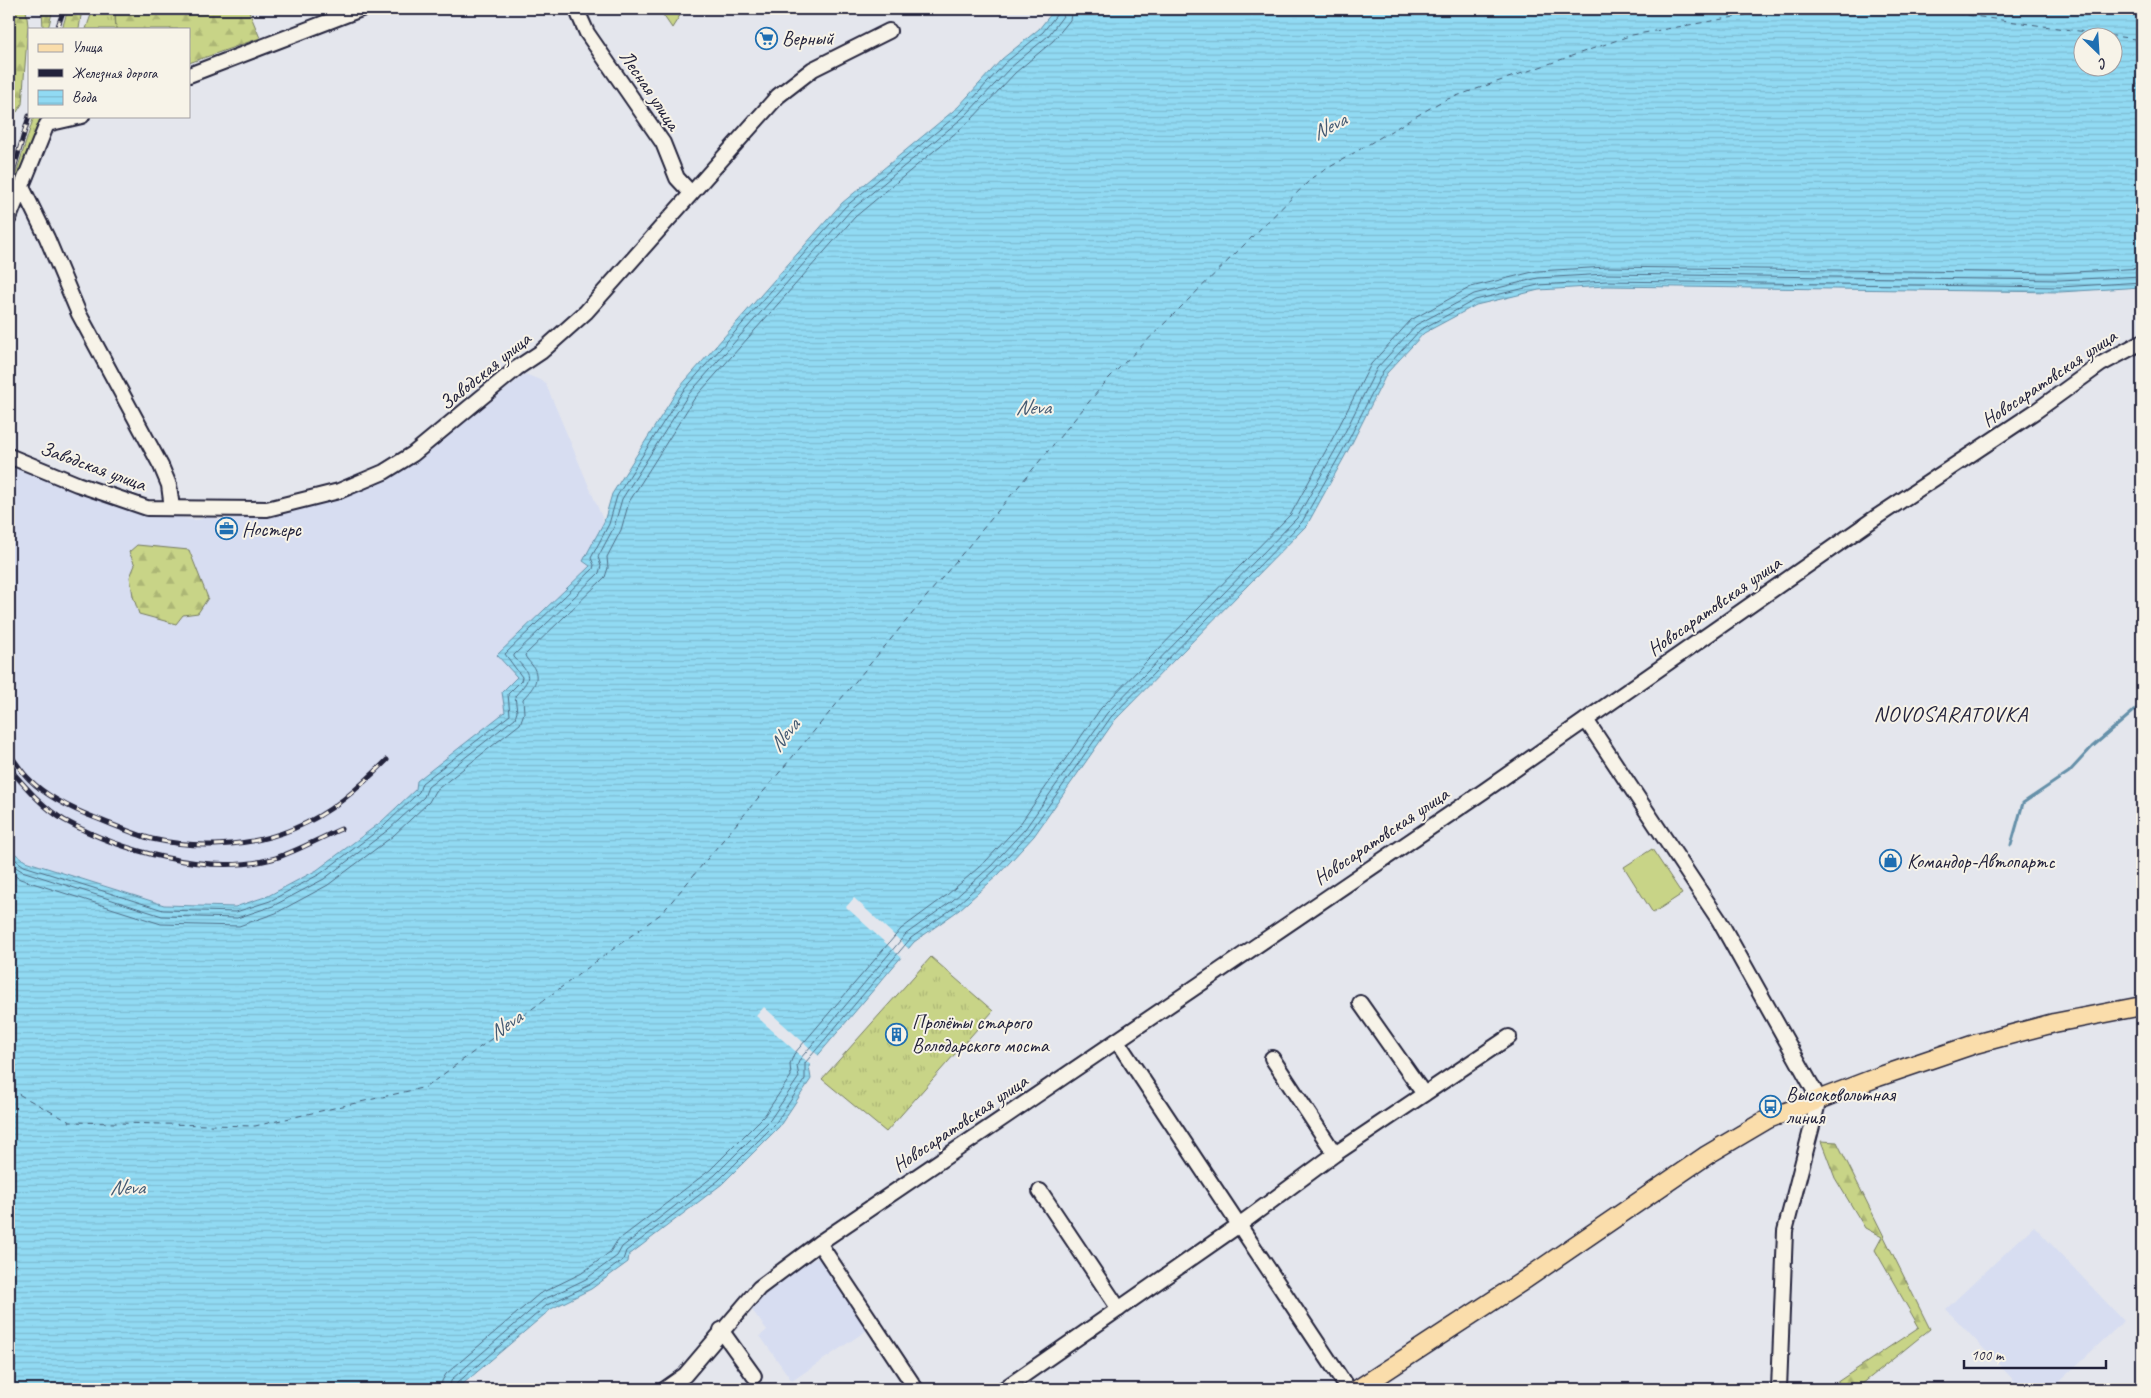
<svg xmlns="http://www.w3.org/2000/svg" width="2151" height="1398" font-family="Caveat,sans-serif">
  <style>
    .built { fill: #d7ddf1 }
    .grass { fill: url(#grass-tufts); stroke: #757b61 }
    .forest { fill: url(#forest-firs); stroke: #757b61 }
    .green { fill: #c8d487; stroke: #757b61 }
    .water { fill: url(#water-rules); stroke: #6590a9; fill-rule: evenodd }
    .pier { fill: #e4e6ed }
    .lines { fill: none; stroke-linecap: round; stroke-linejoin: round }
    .shore { stroke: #4e6c85; stroke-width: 1 }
    .stream { stroke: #6590a9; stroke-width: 3 }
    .ferry { stroke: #435972; stroke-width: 1; stroke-dasharray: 6 5; stroke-linecap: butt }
    .minor-casing { stroke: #22223b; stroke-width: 18 }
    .major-casing { stroke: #22223b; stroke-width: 21 }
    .minor { stroke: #f7f3e8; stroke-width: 14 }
    .major { stroke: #faddab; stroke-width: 18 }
    .rail-casing { stroke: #22223b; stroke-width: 5 }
    .rail { stroke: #f7f3e8; stroke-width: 3; stroke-dasharray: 9; stroke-linecap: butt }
    .labels { text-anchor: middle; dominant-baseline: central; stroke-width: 4; stroke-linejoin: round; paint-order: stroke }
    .poi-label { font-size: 20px; fill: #22223b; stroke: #f7f3e8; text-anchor: start }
    .street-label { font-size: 20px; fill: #22223b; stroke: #f7f3e8 }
    .water-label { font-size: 21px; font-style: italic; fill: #435972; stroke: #f7f3e8 }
    .quarter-label { font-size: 22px; letter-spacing: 1px; fill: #22223b; stroke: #f7f3e8 }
  </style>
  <defs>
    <pattern id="grass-tufts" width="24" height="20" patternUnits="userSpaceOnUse" patternTransform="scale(1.25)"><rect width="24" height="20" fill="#c8d487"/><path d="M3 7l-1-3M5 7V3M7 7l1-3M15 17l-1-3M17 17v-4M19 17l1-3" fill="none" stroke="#acb675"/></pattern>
    <pattern id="forest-firs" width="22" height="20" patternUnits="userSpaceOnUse" patternTransform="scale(1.25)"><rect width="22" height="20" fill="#c8d487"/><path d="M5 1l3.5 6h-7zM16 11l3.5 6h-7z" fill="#acb675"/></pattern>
    <pattern id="water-rules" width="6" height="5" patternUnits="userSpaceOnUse" patternTransform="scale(1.25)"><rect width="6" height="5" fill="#91daf3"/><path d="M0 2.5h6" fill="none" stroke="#7dbbd1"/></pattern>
  </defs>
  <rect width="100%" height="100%" fill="#e4e6ed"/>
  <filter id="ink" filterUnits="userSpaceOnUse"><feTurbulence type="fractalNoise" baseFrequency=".02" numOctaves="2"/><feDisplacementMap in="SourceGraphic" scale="10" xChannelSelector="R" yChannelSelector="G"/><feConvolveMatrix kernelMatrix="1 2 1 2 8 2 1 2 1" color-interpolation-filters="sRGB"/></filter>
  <g filter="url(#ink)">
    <g class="built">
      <path d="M525 374 545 382 604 522 584 561 590 566 497 655 517 677 506 712 467 743 381 822 317 870 268 896 235 907 164 905 25 861 9 849V459L147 512 195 520 202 519 204 514 222 521 224 518 257 516 258 518 340 498 386 479 407 467Z"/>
      <path d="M2034 1226 2124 1321 2051 1389H2022L1946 1309Z"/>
      <path d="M820 1256 870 1328 792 1381 760 1336 767 1330 749 1306 785 1275Z"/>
    </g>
    <g class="grass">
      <path d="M93 9H115L116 29H86Z"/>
      <path d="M34 116H45L14 191 10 193Z"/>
      <path d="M931 957 993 1011 886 1132 822 1079Z"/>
    </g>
    <g class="forest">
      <path d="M9 9H26L28 26 22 104 17 112 9 107Z"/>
      <path d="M42 9H53L48 29H43Z"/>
      <path d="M68 9H82L79 29H62Z"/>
      <path d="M115 9H248L260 38 189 63V29H116Z"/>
      <path d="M137 545 189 550 208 598 198 613 183 615 176 624 139 614 133 596 130 577 135 565 129 552Z"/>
      <path d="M1821 1141 1837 1142 1930 1329 1856 1389H1827L1919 1327 1875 1250 1882 1237 1865 1228 1835 1178Z"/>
    </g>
    <g class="green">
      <path d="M659 9H684L672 28Z"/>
      <path d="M1652 849 1682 894 1653 913 1624 867Z"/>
    </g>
    <path class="water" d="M1055 9H2142V287L2060 292 1606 286 1539 290 1476 305 1424 333 1387 373 1352 443 1307 525 1115 720 1034 836 999 874 959 910 914 942 809 1066 811 1079 779 1127 722 1184 629 1255 628 1262 591 1289 551 1309 457 1389H9V849L25 861 164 905 235 907 268 896 317 870 381 822 416 789 417 781 505 712 502 692 517 677 497 655 590 566 583 561 604 522 612 494 679 388 842 203 958 107 1002 59 1039 29ZM2084 38H2114V68H2084Z"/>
    <g class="pier">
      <path d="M854 898 910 950 903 959 846 907Z"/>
      <path d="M764 1007 820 1057 812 1066 756 1016Z"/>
    </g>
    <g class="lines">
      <g class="shore">
        <path d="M9 855 24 866 163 910 236 912 270 901 320 874 384 826 419 792 422 783 510 715 508 694 521 681 522 677 505 654 593 569 594 565 591 558 609 524 617 496 683 391 845 207 962 111 1005 63 1043 32 1057 14 1058 9"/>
        <path d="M9 863 22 871 162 916 237 918 273 906 324 879 388 830 424 797 428 787 515 718 517 712 515 696C532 677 532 676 514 657V655L599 573 601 566 598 557 614 527 622 499 688 395 850 211 966 115 1010 68 1048 36 1063 16 1065 9"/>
        <path d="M9 872 20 879 161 924 239 926 276 913 328 885 393 836 429 802 435 791 520 724 524 713 523 699C532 689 542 679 532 665 529 661 526 659 525 655L605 577 608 568 607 557 621 530 629 502 694 399 855 217 971 120 1015 73 1053 41 1070 20 1072 9"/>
        <path d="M441 1389 442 1381 446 1374 539 1294 582 1273 610 1252 617 1241 710 1170 764 1116 791 1076 790 1064 794 1054 901 929 947 895 986 861 1020 824 1101 708 1291 514 1335 434 1371 364 1411 320 1471 287 1537 271 1607 267 2059 273 2142 268"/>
        <path d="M448 1389 452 1379 543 1300 586 1279 617 1256 622 1247 715 1175 770 1120 799 1077 797 1066 800 1059 906 934 952 901 991 866 1025 829 1107 713 1297 518 1342 438 1377 368 1416 325 1474 294 1538 278 1606 274 2060 280 2142 276"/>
        <path d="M455 1389 457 1383 547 1305 589 1285 623 1260 626 1251 719 1180 775 1124 805 1079V1063L911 938 956 906 995 870 1030 832 1111 717 1302 522 1348 441 1383 371 1420 330 1475 300 1538 285 1606 281 2060 287 2142 282"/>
      </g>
      <path class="stream" d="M2011 845 2023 803 2069 772 2092 747 2142 704"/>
      <g class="ferry">
        <path d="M1924 9 2142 40"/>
        <path d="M9 1089 70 1122 255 1126 426 1087 662 913 1109 378 1313 177 1442 101 1632 35 1780 9"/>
      </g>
      <defs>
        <g id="minor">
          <path d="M579 9V15L587 33 663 143 677 178 691 193"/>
          <path d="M189 75 361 9"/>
          <path d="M22 187 47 238 79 314 161 466 169 485 172 508"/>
          <path d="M9 218 47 124 82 116"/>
          <path d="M9 456 77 484 147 508 267 509 339 491 384 472 413 454 517 368 541 352 586 312 778 96 813 69 889 31"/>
          <path d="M1586 720 1719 920 1819 1099 1785 1231 1779 1389"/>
          <path d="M1360 1003 1424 1094"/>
          <path d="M1117 1041 1348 1389"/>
          <path d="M1272 1058 1335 1154"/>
          <path d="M1040 1191 1119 1309"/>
          <path d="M819 1243 916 1389"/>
          <path d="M721 1330 754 1376"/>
          <path d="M665 1389 685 1375 759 1288 819 1243 1484 791 1878 516 2036 411 2101 364 2142 342"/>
          <path d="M1004 1389 1239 1225 1335 1154 1509 1037"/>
        </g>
        <path id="major" d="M1358 1389 1520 1283 1707 1155 1768 1119 1878 1077 1975 1044 2054 1023 2142 1006"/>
      </defs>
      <use href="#minor" class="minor-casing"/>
      <use href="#major" class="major-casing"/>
      <use href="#minor" class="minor"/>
      <use href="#major" class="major"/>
      <defs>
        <g id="rail">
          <path d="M57 29 64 9"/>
          <path d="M9 186 29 116"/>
          <path d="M9 753C16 762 22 773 30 780 47 797 77 811 98 819 116 826 134 834 152 839 197 849 250 847 293 829 330 814 359 788 387 760"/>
          <path d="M9 768C25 786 42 807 64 820 120 851 208 876 272 859 294 853 320 838 341 829"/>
        </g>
      </defs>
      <use href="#rail" class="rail-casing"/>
      <use href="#rail" class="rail"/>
    </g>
  </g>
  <defs>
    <symbol id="supermarket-ring" viewBox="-11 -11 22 22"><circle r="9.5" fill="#f7f3e8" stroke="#1f6fb2" stroke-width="1.5"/><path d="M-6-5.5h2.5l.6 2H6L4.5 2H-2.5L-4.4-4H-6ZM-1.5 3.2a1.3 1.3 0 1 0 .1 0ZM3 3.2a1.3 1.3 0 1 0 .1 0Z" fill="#1f6fb2"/></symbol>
    <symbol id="office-ring" viewBox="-11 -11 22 22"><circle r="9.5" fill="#f7f3e8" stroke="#1f6fb2" stroke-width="1.5"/><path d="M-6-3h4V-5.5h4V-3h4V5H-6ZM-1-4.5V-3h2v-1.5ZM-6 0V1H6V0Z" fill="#1f6fb2"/></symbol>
    <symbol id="shop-ring" viewBox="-11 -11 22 22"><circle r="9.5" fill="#f7f3e8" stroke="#1f6fb2" stroke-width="1.5"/><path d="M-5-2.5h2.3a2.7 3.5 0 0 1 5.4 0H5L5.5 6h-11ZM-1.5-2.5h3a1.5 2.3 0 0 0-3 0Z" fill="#1f6fb2"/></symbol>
    <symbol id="building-ring" viewBox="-11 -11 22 22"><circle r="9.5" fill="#f7f3e8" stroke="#1f6fb2" stroke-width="1.5"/><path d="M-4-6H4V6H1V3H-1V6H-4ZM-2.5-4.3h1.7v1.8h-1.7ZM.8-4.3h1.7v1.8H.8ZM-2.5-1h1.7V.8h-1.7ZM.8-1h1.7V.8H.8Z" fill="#1f6fb2"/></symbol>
    <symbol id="bus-ring" viewBox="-11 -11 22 22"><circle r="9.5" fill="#f7f3e8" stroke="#1f6fb2" stroke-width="1.5"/><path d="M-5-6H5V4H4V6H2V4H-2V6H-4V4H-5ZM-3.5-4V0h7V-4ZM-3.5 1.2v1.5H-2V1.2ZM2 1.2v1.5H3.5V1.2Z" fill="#1f6fb2"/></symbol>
  </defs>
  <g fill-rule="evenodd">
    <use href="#supermarket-ring" x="754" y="26" width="25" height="25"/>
    <use href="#office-ring" x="214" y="516" width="25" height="25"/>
    <use href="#shop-ring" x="1878" y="848" width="25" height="25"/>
    <use href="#building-ring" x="884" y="1022" width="25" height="25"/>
    <use href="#bus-ring" x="1758" y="1094" width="25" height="25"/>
  </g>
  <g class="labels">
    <g class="poi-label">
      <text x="782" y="38">Верный</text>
      <text x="242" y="529">Ностерс</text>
      <text x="1907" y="861">Командор-Автопартс</text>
      <text x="912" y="1022">Пролёты старого<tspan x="912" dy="23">Володарского моста</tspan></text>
      <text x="1786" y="1094">Высоковольтная<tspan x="1786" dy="23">линия</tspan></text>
    </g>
    <g class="street-label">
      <text transform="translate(650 90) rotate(56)">Лесная улица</text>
      <text transform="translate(485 371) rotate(-39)">Заводская улица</text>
      <text transform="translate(2049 378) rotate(-34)">Новосаратовская улица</text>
      <text transform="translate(93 466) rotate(20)">Заводская улица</text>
      <text transform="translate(1714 606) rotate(-35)">Новосаратовская улица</text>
      <text transform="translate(1381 836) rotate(-34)">Новосаратовская улица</text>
      <text transform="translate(960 1123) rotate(-34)">Новосаратовская улица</text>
    </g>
    <g class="water-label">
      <text transform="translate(1329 126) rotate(-27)">Neva</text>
      <text x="1033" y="407">Neva</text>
      <text transform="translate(784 735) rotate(-51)">Neva</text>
      <text transform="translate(505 1025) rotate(-35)">Neva</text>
      <text x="127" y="1187">Neva</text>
    </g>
    <g class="quarter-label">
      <text x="1951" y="714">NOVOSARATOVKA</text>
    </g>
  </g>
  <rect width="2151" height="1398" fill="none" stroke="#f7f3e8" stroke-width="30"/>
  <rect x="15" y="15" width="2121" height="1368" fill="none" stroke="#22223b" stroke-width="2" filter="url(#ink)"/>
  <rect x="28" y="28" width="162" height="90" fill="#f7f3e8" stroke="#a29fa3"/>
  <rect x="38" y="44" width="25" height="8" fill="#faddab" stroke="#a29fa3"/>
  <text x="72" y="52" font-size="15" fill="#22223b">Улица</text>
  <rect x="38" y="69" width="25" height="8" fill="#22223b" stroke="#a29fa3"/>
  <text x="72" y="78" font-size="15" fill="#22223b">Железная дорога</text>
  <rect x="38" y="90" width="25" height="15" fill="url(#water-rules)" stroke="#a29fa3"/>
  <text x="72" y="102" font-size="15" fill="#22223b">Вода</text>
  <g transform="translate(2098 52) rotate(155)"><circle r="24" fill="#f7f3e8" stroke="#a29fa3"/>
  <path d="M0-4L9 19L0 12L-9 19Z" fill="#1f6fb2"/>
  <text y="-8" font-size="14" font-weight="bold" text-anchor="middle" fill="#22223b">С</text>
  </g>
  <path d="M1964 1360v8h142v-8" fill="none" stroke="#22223b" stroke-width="2.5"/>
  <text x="1971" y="1360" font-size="15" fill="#22223b" stroke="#f7f3e8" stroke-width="4" paint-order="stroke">100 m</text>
</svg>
